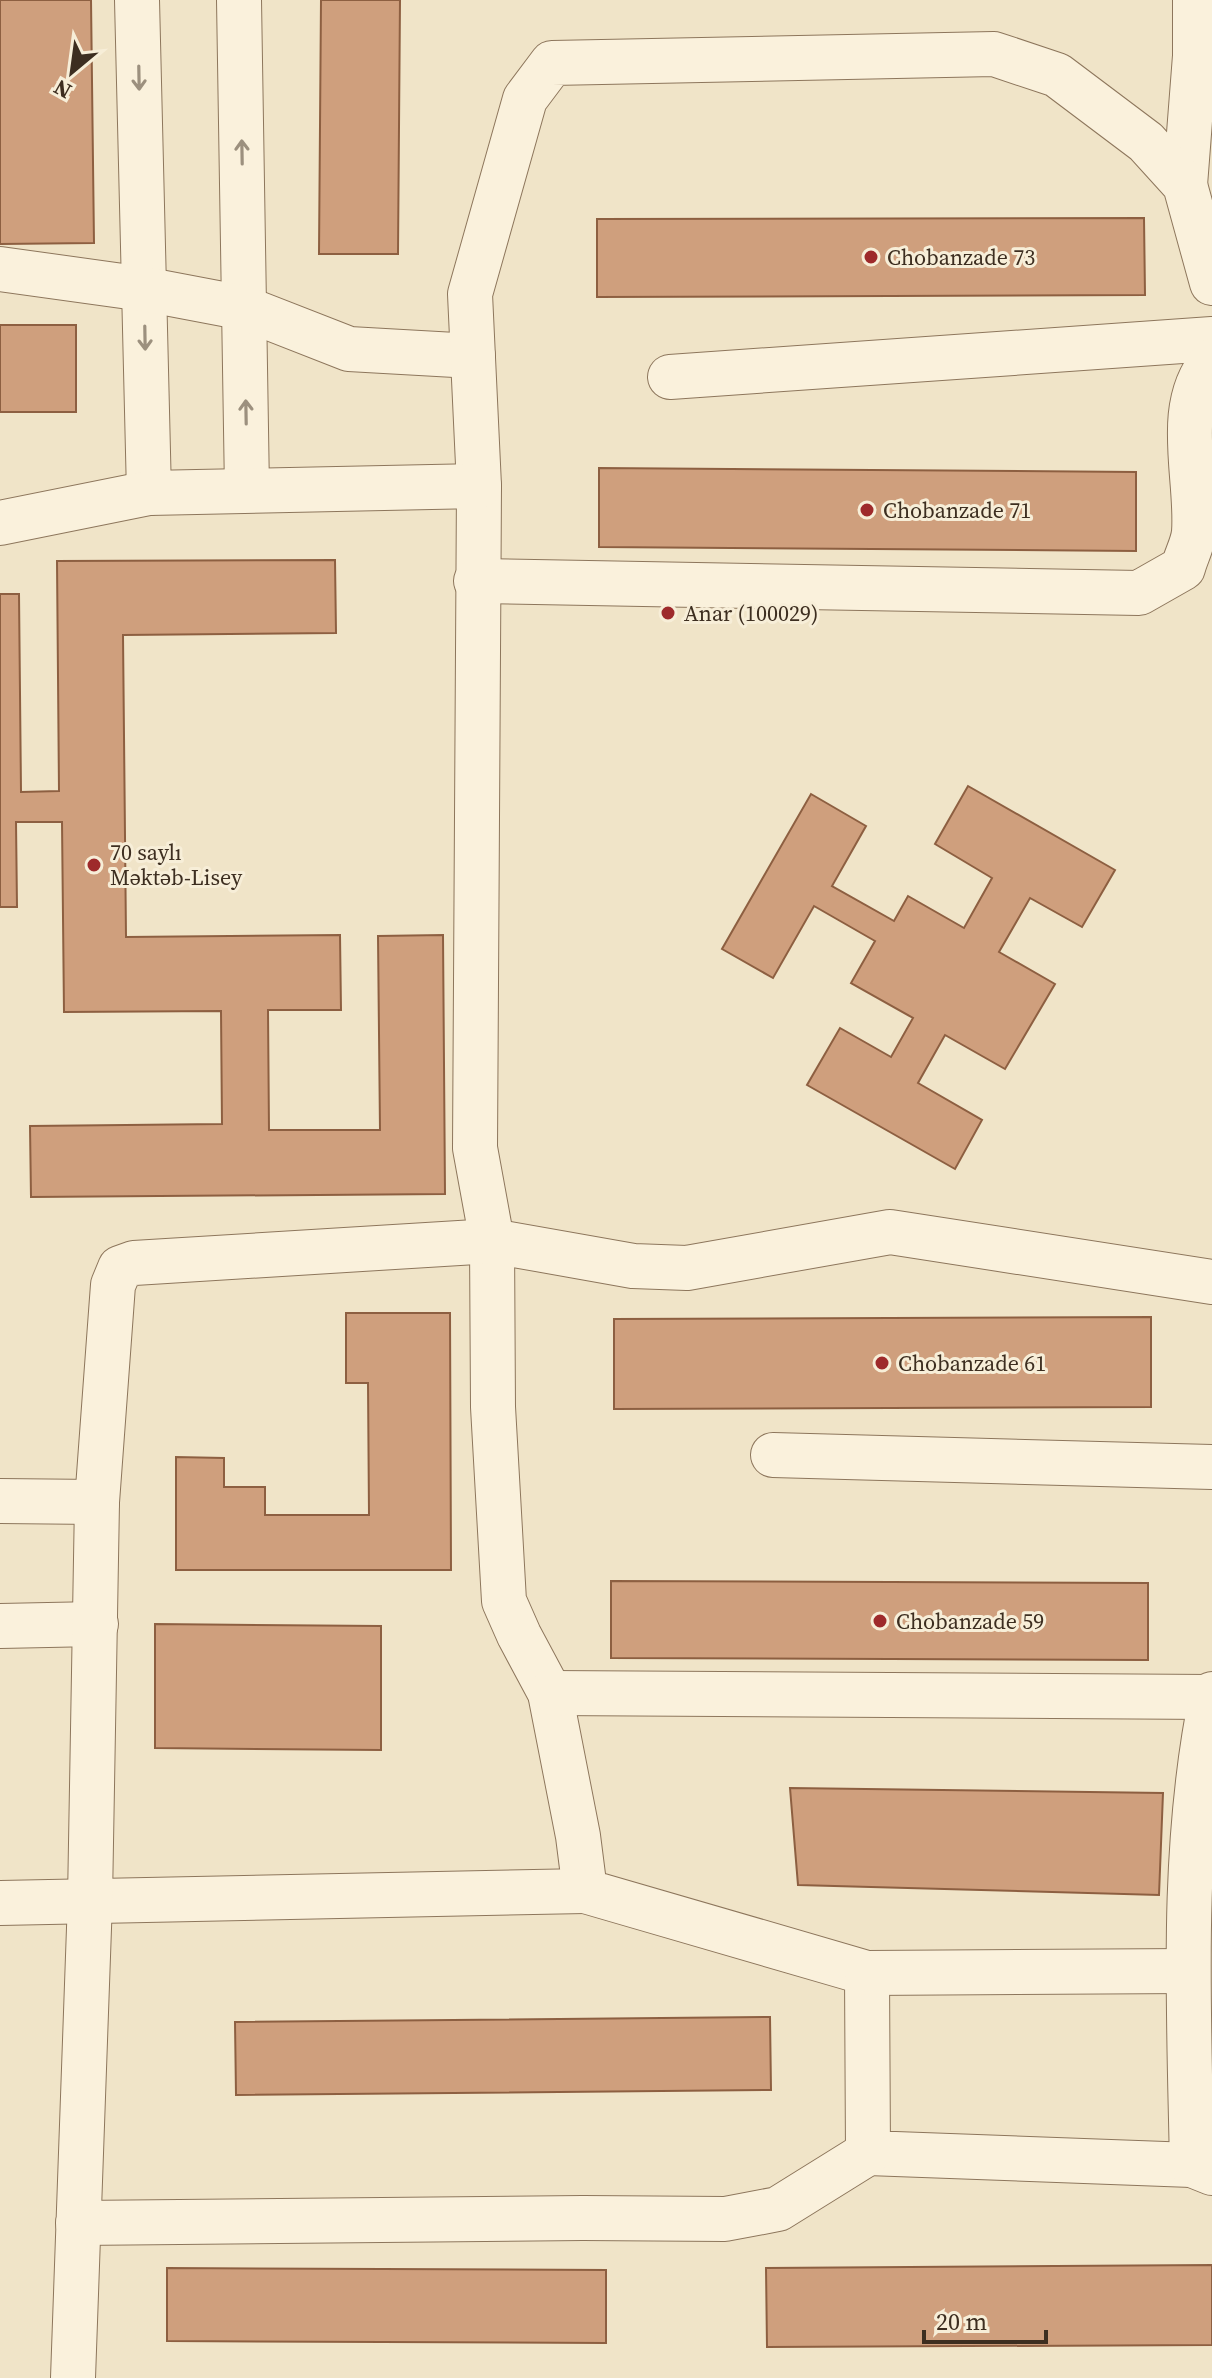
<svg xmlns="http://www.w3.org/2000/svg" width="1212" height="2378" font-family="'Source Serif 4',serif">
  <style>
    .building { fill: #cf9f7d; stroke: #8d5f41; stroke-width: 2 }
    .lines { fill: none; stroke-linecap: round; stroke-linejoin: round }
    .minor-casing { stroke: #8d765c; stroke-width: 46 }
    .minor { stroke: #faf1dc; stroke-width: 44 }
    .oneway { stroke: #9c907e }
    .poi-dot { fill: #9e2a2b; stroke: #f7eed8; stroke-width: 3 }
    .labels { text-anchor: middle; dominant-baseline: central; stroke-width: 6; stroke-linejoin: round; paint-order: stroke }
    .poi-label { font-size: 22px; fill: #3d2e20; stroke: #f7eed8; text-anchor: start }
  </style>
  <rect width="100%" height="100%" fill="#f0e4c8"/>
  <g class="building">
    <path d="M0 0H91L94 243 0 244Z"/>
    <path d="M321 0H400L398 254H319Z"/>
    <path d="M1144 218 1145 295 597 297V219Z"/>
    <rect x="0" y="325" width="76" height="87"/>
    <path d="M599 468 1136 472V551L599 547Z"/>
    <path d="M335 560 336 633 123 635 126 937 340 935 341 1010H268L269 1130H380L378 936 443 935 445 1194 31 1197 30 1126 222 1124 221 1011 64 1012 62 822H16L17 907H0V594H19L21 792 59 791 57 561Z"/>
    <path d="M968 786 1115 870 1082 927 1030 898 999 952 1055 984 1005 1069 945 1035 918 1083 982 1120 955 1169 807 1085 840 1028 891 1057 913 1018 851 983 875 941 814 906 773 978 722 949 811 794 866 826 832 886 894 921 908 896 964 928 992 878 935 844Z"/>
    <path d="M346 1313H450L451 1570H176V1457L224 1458V1487H265V1515H369L368 1383H346Z"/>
    <path d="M1151 1317V1407L614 1409V1319Z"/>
    <path d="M611 1581 1148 1583V1660L611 1658Z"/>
    <path d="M155 1624 381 1626V1750L155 1748Z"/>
    <path d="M790 1788 1163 1793 1159 1895 798 1885Z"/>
    <path d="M770 2017 771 2090 236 2095 235 2022Z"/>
    <path d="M1212 2265V2345L767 2347 766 2268Z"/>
    <path d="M167 2268 606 2270V2343L167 2341Z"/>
  </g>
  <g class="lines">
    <defs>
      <g id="minor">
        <path d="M137 0 149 493"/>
        <path d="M239 0 247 490"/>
        <path d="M1185 185 1195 56V0"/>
        <path d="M0 269 144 289 244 308 349 349 473 356"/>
        <path d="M1212 283 1185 185 1146 142 1057 75 994 54 552 63 525 99 470 294 479 486 475 1148 492 1241 493 1407 504 1601 519 1635 550 1693 578 1836 585 1891 867 1973 868 2153 1192 2165 1212 2173"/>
        <path d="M670 377 1212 339"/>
        <path d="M0 523 149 493 479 486"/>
        <path d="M476 581 1139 593 1183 568C1186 556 1193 544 1194 532 1198 477 1173 407 1212 361"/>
        <path d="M773 1455 1212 1467"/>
        <path d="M0 1501 97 1502"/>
        <path d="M0 1626 96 1624"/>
        <path d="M550 1693 1211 1697"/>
        <path d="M0 1903 585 1891"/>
        <path d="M867 1973 1188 1971"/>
        <path d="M1192 2165C1189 2008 1180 1848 1212 1694"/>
        <path d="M78 2223 583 2218 725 2219 778 2209 868 2153"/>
        <path d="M73 2378 90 1900 97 1502 113 1285 120 1268 134 1263 492 1241 633 1266 687 1268 890 1232 1212 1282"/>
      </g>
    </defs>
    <use href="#minor" class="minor-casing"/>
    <use href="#minor" class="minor"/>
  </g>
  <defs><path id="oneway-shaft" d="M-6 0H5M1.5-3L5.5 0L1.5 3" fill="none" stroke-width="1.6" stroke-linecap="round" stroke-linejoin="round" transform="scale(2)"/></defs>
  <g class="oneway">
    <use href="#oneway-shaft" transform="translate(139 78) rotate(89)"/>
    <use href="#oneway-shaft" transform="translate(242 152) rotate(-91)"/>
    <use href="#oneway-shaft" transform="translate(145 338) rotate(89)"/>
    <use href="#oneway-shaft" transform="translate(246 412) rotate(-91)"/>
  </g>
  <g class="poi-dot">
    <circle cx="871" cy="257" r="8"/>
    <circle cx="867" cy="510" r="8"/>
    <circle cx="668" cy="613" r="8"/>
    <circle cx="94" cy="865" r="8"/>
    <circle cx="882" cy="1363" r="8"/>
    <circle cx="880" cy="1621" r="8"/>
  </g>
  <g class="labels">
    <g class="poi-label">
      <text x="887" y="257">Chobanzade 73</text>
      <text x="883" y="510">Chobanzade 71</text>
      <text x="684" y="613">Anar (100029)</text>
      <text x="110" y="852">70 saylı<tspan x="110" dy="25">Məktəb-Lisey</tspan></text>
      <text x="898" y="1363">Chobanzade 61</text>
      <text x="896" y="1621">Chobanzade 59</text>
    </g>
  </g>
  <g transform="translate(72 72) rotate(209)" stroke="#f7eed8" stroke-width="6" paint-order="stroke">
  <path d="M0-6L14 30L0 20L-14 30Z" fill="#3d2e20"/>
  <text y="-12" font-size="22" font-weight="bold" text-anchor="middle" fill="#3d2e20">N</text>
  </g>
  <path d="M924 2330v12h122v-12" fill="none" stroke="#3d2e20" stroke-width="4"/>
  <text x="936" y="2330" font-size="24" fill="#3d2e20" stroke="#f7eed8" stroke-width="6" paint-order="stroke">20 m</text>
</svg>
